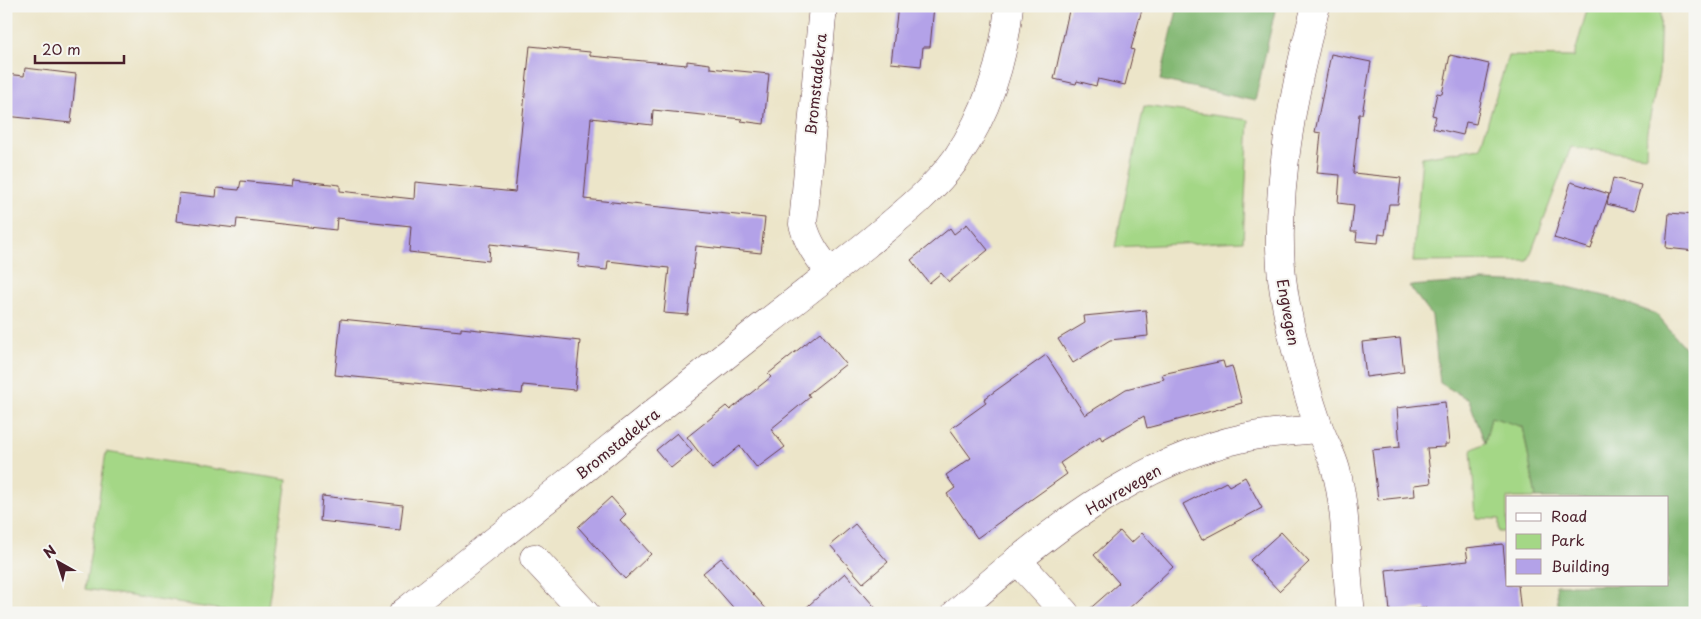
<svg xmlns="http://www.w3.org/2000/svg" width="1701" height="619" font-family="'Playpen Sans',sans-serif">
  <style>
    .green { fill: #a4d786; stroke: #777b58 }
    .forest { fill: #83b873; stroke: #666c4f }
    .building { fill: #b3a2e8 }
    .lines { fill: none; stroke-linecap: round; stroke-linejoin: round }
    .minor-casing { stroke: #623d43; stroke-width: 29 }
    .minor { stroke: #fff; stroke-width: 28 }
    .labels { text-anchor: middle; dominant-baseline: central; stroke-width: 4; stroke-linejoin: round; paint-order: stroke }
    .street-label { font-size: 15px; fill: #4a1f2b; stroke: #f6f6f2 }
  </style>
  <rect width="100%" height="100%" fill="#f6f6f2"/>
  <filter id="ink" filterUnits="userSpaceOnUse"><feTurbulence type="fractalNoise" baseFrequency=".02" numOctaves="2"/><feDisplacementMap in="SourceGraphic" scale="10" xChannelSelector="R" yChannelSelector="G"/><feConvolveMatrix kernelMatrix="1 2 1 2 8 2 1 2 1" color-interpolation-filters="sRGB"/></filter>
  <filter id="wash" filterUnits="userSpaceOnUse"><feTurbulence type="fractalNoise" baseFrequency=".0096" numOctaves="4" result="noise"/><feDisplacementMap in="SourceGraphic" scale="20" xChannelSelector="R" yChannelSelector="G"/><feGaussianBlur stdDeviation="1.12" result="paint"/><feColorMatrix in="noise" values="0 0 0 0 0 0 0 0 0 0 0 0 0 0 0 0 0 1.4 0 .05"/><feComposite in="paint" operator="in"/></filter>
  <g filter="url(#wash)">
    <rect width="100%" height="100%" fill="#ece5c9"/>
    <g class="green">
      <path d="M1588 6H1661L1659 73 1647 131 1646 156 1571 147 1528 261 1413 262 1422 157 1480 148 1508 56 1574 57Z"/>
      <path d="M1144 106 1249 120 1243 241 1115 247Z"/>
      <path d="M1491 416 1523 427 1536 498H1507V532H1499V519L1476 518 1471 450 1485 443Z"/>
      <path d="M106 452 287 480 267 613H242L85 589Z"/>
    </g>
    <g class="forest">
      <path d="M1178 6H1276L1255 101 1160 80Z"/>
      <path d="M1483 281 1556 284 1609 297 1656 314 1695 360V600L1691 613H1559L1556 585H1667V498H1536L1523 427 1491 417 1485 443 1469 400 1440 383 1432 316 1409 286Z"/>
    </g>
    <g id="blocks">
      <g class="building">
        <path d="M898 6H934L930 47H923L921 66 891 63Z"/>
        <path d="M1070 6H1143L1131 49 1134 50 1125 85 1098 79 1096 86 1077 81 1076 84 1054 79Z"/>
        <path d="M530 46 590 52V56L687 65V61L710 64V68L769 74 764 124 741 121 742 119 653 110 652 125 591 118 584 199 765 218 761 253 696 246 688 315 664 313 669 268 608 261 607 270 578 267 580 254 490 244 489 261 409 252 411 226 337 218 336 230 237 219 236 228 176 221 179 193 216 197 217 188 239 190 241 181 292 186 293 180 340 185V191L414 199 415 182 515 192Z"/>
        <path d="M1331 54 1371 62 1362 114H1359L1353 173 1401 178 1398 204H1389L1385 235 1379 234 1378 243 1356 241 1357 232H1351L1354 205 1338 203 1340 175 1317 173 1321 133 1315 132Z"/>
        <path d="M1450 55 1489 64 1476 124 1466 122 1463 135 1433 128 1436 116 1432 115 1437 93 1442 94Z"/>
        <path d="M25 68 76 74 71 123 6 116V74L24 76Z"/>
        <path d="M1613 178 1641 185 1634 211 1607 204Z"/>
        <path d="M1571 182 1609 194 1591 249 1554 238Z"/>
        <path d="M1669 213 1695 215V251L1666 248Z"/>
        <path d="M967 224 988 250 949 282 941 273 929 283 911 260 950 228 954 234Z"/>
        <path d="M1146 310 1148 336 1110 340 1073 363 1058 339 1085 323 1084 316Z"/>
        <path d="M341 319 461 331V328L580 341 575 390 523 385 522 394 335 375Z"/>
        <path d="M820 332 846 364 808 394 810 397 771 429 785 447 757 468 740 446 712 469 687 437 726 406 730 410 771 377 768 374Z"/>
        <path d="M1400 338 1404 372 1366 377 1362 342Z"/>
        <path d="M1046 355 1085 415 1126 389 1164 379 1162 374 1223 361 1225 368 1232 366 1242 403 1147 428 1144 416 1102 440 1100 436 1060 463 1067 474 977 538 947 494 955 488 946 475 971 458 950 429 986 403 984 399Z"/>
        <path d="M1445 402 1449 444H1445V447L1427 448 1431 483 1414 485 1415 496 1378 500 1372 450 1400 447 1397 408Z"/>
        <path d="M677 433 692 451 671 468 656 450Z"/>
        <path d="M1245 477 1262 508 1202 540 1183 504 1226 482 1229 486Z"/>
        <path d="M322 496 403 505 400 530 320 521Z"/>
        <path d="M611 497 626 514 620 520 651 554 625 579 578 527Z"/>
        <path d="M855 524 888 562 863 583 830 545Z"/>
        <path d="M1120 531 1131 543 1142 533 1173 567 1124 613H1085L1119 583 1094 555Z"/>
        <path d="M1281 532 1309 562 1279 591 1250 560Z"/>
        <path d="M1503 544 1507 585H1518L1521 613H1426V608L1390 612 1386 570 1468 561 1466 548Z"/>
        <path d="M721 558 770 613H738L703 573Z"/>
        <path d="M845 573 880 613H800Z"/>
      </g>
    </g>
  </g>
  <g filter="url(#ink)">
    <use href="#blocks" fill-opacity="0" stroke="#623d43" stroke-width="1"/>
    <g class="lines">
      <defs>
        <g id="minor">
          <path d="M823 6 803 224C808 244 818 257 831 273"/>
          <path d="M1316 6C1294 86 1273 196 1282 278 1288 328 1302 377 1318 425 1323 440 1332 454 1336 470 1348 516 1345 566 1351 613"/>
          <path d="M534 558 585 613"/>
          <path d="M1017 560 1065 613"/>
          <path d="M403 613C523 520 640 423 759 329 795 301 831 273 867 244 898 218 932 192 956 159 987 113 1004 61 1009 6"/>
          <path d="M956 613C1041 538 1133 461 1248 437 1271 432 1296 431 1319 429"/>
        </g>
      </defs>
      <use href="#minor" class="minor-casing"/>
      <use href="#minor" class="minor"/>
    </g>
  </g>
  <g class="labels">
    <g class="street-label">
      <text transform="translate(815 84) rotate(-84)">Bromstadekra</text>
      <text transform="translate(1289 312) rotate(80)">Engvegen</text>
      <text transform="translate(617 443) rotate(-39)">Bromstadekra</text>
      <text transform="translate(1123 489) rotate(-30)">Havrevegen</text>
    </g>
  </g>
  <rect width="1701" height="619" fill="none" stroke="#f6f6f2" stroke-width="25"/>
  <rect x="1506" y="496" width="162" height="90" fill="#f6f6f2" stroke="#b1a0a2"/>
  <rect x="1516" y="513" width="25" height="8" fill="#ffffff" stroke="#b1a0a2"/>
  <text x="1551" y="522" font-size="15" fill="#4a1f2b">Road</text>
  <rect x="1516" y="534" width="25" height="15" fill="#a4d786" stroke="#b1a0a2"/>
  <text x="1551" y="546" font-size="15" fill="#4a1f2b">Park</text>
  <rect x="1516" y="559" width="25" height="15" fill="#b3a2e8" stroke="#b1a0a2"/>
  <text x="1551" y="572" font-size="15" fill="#4a1f2b">Building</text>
  <g transform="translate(58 562) rotate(321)" stroke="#f6f6f2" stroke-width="4" paint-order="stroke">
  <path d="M0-4L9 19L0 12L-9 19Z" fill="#4a1f2b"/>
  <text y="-8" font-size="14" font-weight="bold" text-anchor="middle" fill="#4a1f2b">N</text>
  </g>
  <path d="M35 55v8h89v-8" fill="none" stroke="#4a1f2b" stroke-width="2.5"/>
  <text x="42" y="55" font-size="15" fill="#4a1f2b" stroke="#f6f6f2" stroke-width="4" paint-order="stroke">20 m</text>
</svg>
